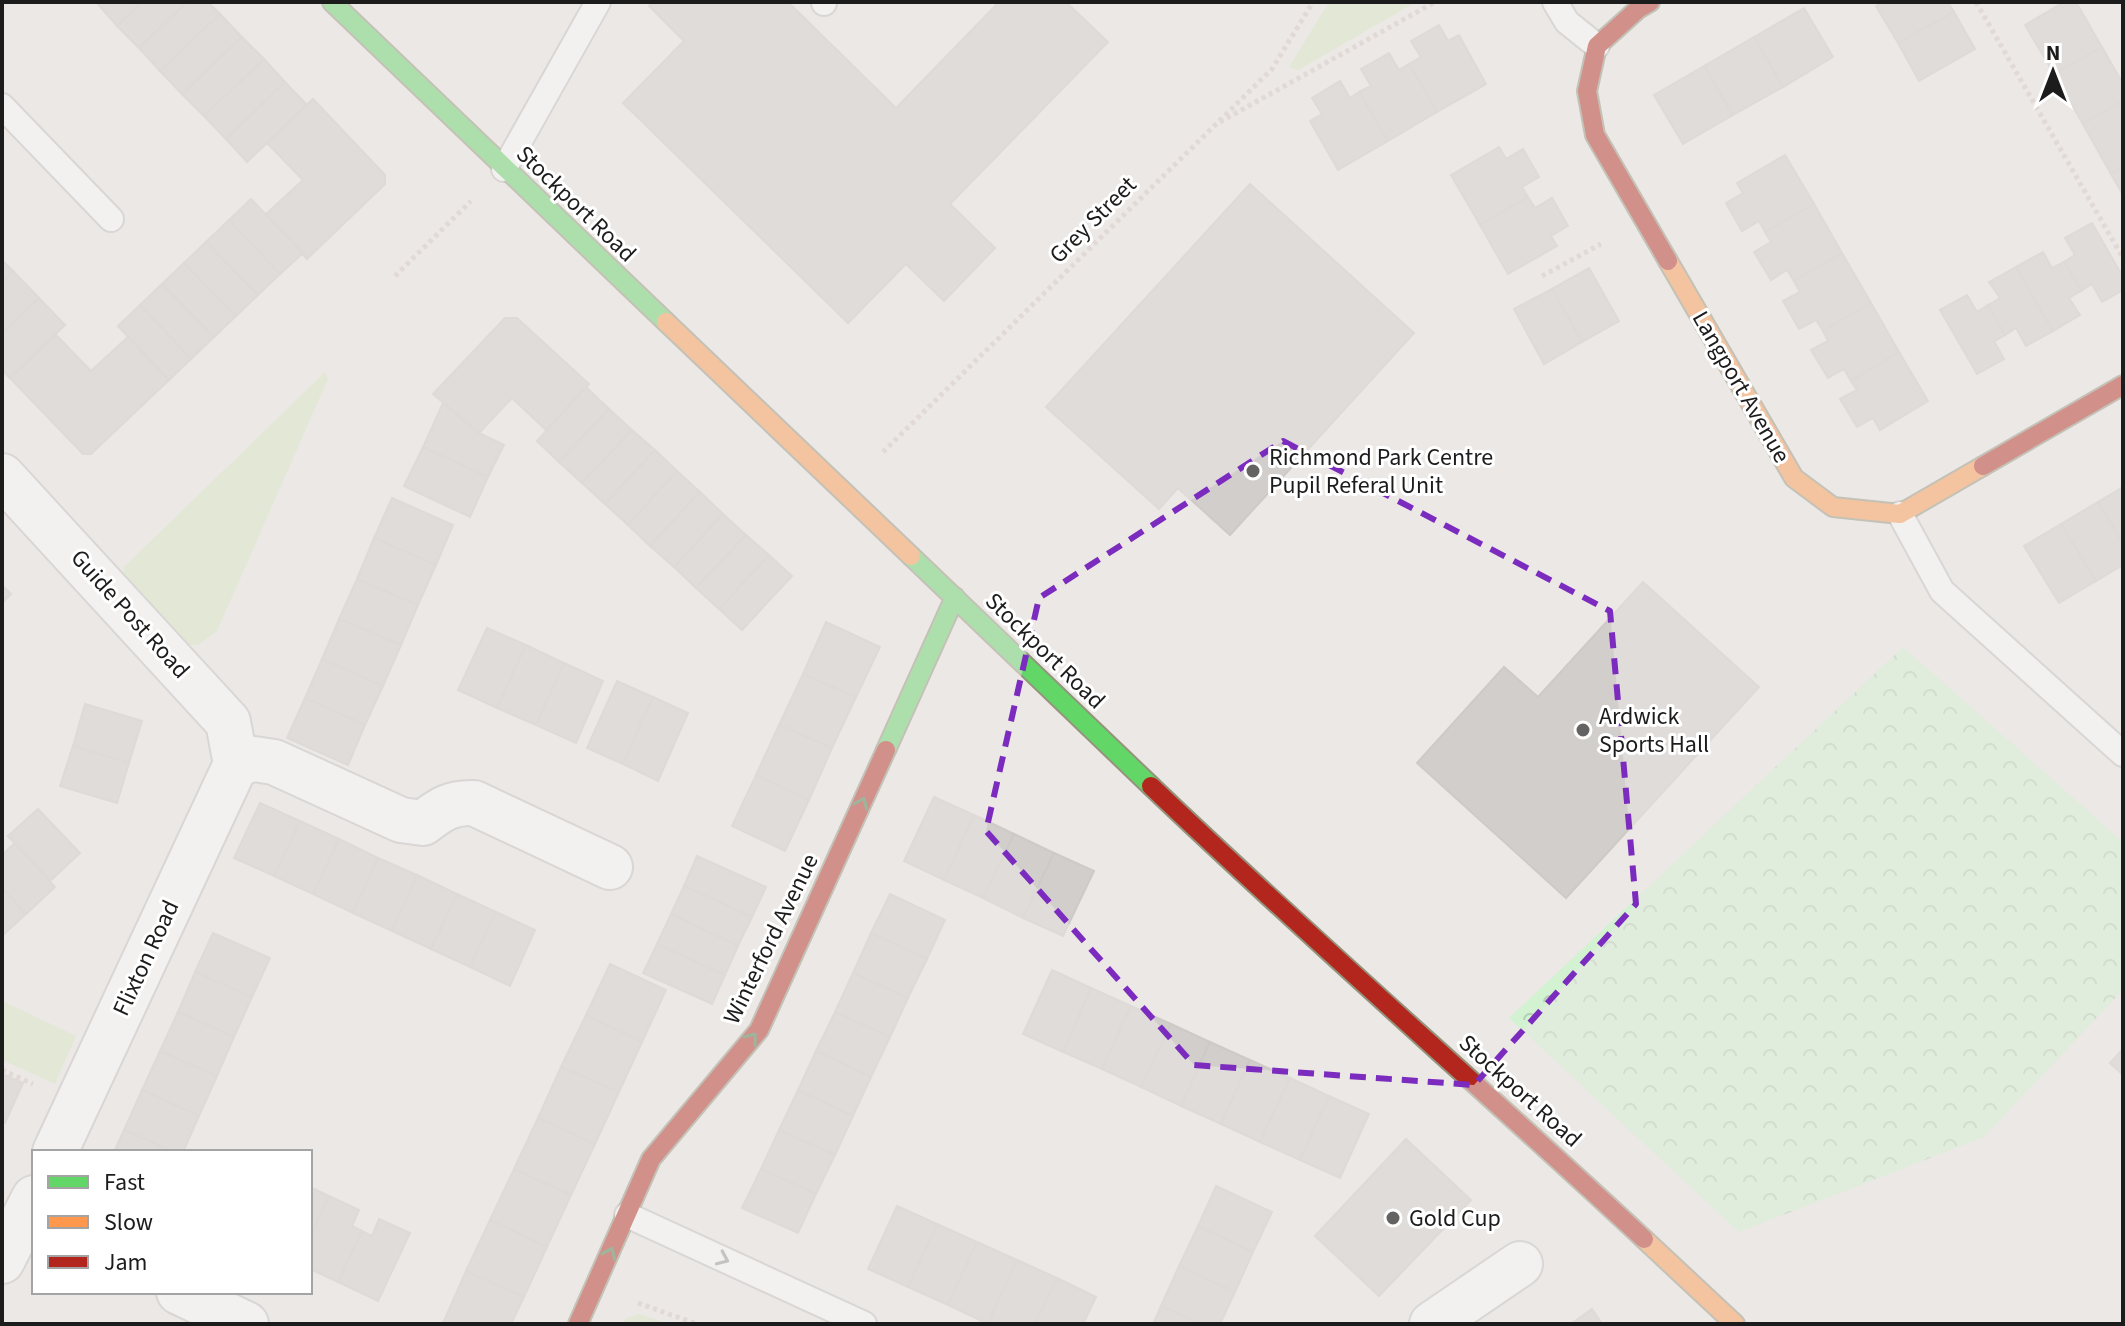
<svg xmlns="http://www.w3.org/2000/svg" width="2125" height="1326" font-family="'Source Sans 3',sans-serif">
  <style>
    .grass { fill: #d8e9c2 }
    .park { fill: url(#park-crowns) }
    .building { fill: #d1cecc; stroke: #cecac6; stroke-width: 2 }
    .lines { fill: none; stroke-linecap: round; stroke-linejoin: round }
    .lane-casing { stroke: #c3c2c1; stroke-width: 28 }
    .street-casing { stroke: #c3c2c1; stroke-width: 48 }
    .fast-casing { stroke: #94947c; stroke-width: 22 }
    .slow-casing { stroke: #94947c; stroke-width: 22 }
    .jam-casing { stroke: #94947c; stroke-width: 22 }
    .path { stroke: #d6c7c4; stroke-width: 5; stroke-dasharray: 4 4; stroke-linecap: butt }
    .lane { stroke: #fcfcfb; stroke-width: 24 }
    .street { stroke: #fcfcfb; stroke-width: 44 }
    .fast { stroke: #63d668; stroke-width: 18 }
    .slow { stroke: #ff974d; stroke-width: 18 }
    .jam { stroke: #b3261e; stroke-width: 18 }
    .oneway { stroke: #407942 }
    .oneway2 { stroke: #979797 }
    .marked { fill: none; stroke: #7b2cbf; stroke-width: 6; stroke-dasharray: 16 10; stroke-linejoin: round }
    .poi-dot { fill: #646362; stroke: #fff; stroke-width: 3 }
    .labels { text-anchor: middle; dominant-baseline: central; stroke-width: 6; stroke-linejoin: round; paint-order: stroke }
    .street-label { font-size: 24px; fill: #1c1c1c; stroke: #fff }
    .poi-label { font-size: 24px; fill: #1c1c1c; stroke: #fff; text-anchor: start }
  </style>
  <defs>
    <pattern id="park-crowns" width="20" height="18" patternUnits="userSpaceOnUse" patternTransform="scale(2)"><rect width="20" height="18" fill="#d2f2d1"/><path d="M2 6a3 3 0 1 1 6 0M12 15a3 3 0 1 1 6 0" fill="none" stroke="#b4cfb3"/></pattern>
  </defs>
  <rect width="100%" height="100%" fill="#ebe8e5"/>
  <g class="grass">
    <path d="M1329 2H1416L1298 70 1289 67Z"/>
    <path d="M325 372 328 379 217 631 198 645H186L123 577 124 567Z"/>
    <path d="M2 1001 76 1036 55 1084 2 1060Z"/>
    <path d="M639 1314 669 1324H622L626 1318Z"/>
  </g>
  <path class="park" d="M1903 647 2123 842V990L1984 1137 1739 1232 1509 1018Z"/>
  <g class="building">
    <path d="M96 2H142L117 26Z"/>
    <path d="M142 2H187L139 48 117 26Z"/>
    <path d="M187 2H208L220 14 160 71 139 48Z"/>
    <path d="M653 2H788L896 108 999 2H1066L1108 42 950 204 995 248 944 301 906 264 848 323 623 103 684 41 649 6Z"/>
    <path d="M1883 2H1948L1954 12 1898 43 1876 6Z"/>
    <path d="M2064 2H2076L2102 47 2054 74 2025 25Z"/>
    <path d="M1804 8 1833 57 1783 87 1754 37Z"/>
    <path d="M1954 12 1975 49 1919 81 1898 43Z"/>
    <path d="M220 14 242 37 182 94 160 71Z"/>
    <path d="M1439 25 1448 41 1459 35 1486 84 1437 112 1409 64 1421 57 1411 41Z"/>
    <path d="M242 37 264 59 204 116 182 94Z"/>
    <path d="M1754 37 1783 87 1733 115 1704 66Z"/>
    <path d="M2102 47 2123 84V101L2083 124 2054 74Z"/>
    <path d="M1389 53 1399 70 1409 64 1437 112 1388 141 1359 92 1371 86 1361 69Z"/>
    <path d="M264 59 285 82 226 139 204 116Z"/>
    <path d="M1704 66 1733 115 1683 144 1654 95Z"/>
    <path d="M1340 81 1350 98 1359 92 1388 141 1338 170 1310 121 1322 114 1312 98Z"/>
    <path d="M285 82 307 105 247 162 226 139Z"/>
    <path d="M313 99 385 175V184L307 259 266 214 303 180 267 143Z"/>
    <path d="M2123 101V167L2111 174 2083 124Z"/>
    <path d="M1499 147 1506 159 1523 149 1539 177 1522 187 1528 197 1480 225 1451 175Z"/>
    <path d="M1785 155 1814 204 1765 232 1759 221 1742 231 1726 203 1743 193 1737 183Z"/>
    <path d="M2123 167V195L2111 174Z"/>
    <path d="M1250 184 1414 333 1230 535 1178 488 1159 509 1046 407Z"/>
    <path d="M1528 197 1535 208 1552 198 1568 226 1551 236 1557 246 1508 274 1480 225Z"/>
    <path d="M251 199 303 253 280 274 229 220Z"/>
    <path d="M1814 204 1842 253 1794 281 1787 270 1771 280 1754 252 1771 242 1765 232Z"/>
    <path d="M229 220 280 274 258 295 206 242Z"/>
    <path d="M2092 223 2123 277V290L2102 302 2092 284 2081 291 2064 262 2075 255 2065 238Z"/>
    <path d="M206 242 258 295 236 316 184 263Z"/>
    <path d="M2043 252 2052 268 2064 262 2081 291 2069 298 2080 315 2053 331 2016 267Z"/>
    <path d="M1842 253 1871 303 1823 331 1816 320 1799 329 1783 301 1800 292 1794 281Z"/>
    <path d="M2 260 13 271 2 282Z"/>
    <path d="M184 263 236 316 214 337 162 284Z"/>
    <path d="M2016 267 2053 331 2026 346 2016 328 2005 335 1988 305 2000 298 1989 282Z"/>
    <path d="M1589 268 1619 321 1582 342 1552 289Z"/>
    <path d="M13 271 39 298 2 333V282Z"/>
    <path d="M162 284 214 337 191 359 140 305Z"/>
    <path d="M1552 289 1582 342 1544 364 1514 309Z"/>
    <path d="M1967 295 1977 312 1988 305 2005 335 1994 341 2004 359 1977 374 1940 310Z"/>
    <path d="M39 298 65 325 10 378 2 370V333Z"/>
    <path d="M1871 303 1899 352 1851 381 1844 369 1828 378 1811 350 1828 341 1823 331Z"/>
    <path d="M140 305 191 359 169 380 118 326Z"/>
    <path d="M505 318H517L589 384 546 430 512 398 479 433 433 394Z"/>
    <path d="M56 335 91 371 128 337 169 380 91 454H83L10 378Z"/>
    <path d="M1899 352 1928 401 1880 430 1873 418 1857 427 1840 399 1857 390 1851 381Z"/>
    <path d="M586 387 609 409 559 462 537 441Z"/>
    <path d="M443 403 479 433 504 445 488 477 423 447Z"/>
    <path d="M609 409 632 430 582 483 559 462Z"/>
    <path d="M632 430 655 450 605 504 582 483Z"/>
    <path d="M423 447 488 477 470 517 404 486Z"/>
    <path d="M655 450 677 471 628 525 605 504Z"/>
    <path d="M677 471 700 492 650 546 628 525Z"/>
    <path d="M2123 487V543L2098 502Z"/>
    <path d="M700 492 723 514 674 567 650 546Z"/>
    <path d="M392 498 453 525 436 565 374 538Z"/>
    <path d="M2098 502 2123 543V565L2096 581 2061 524Z"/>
    <path d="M723 514 746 535 696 588 674 567Z"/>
    <path d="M2061 524 2096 581 2059 603 2024 546Z"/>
    <path d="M746 535 769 555 719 609 696 588Z"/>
    <path d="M374 538 436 565 418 605 357 579Z"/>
    <path d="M769 555 792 576 742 630 719 609Z"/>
    <path d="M357 579 418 605 401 645 339 619Z"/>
    <path d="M1643 582 1759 687 1566 898 1417 763 1504 667 1538 697Z"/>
    <path d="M2 585 11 594 2 603Z"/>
    <path d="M339 619 401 645 383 686 322 659Z"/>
    <path d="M826 622 880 647 856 697 803 674Z"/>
    <path d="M487 628 526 645 497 708 458 690Z"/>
    <path d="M526 645 564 663 536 725 497 708Z"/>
    <path d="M322 659 383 686 365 725 305 698Z"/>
    <path d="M564 663 603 681 576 743 536 725Z"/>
    <path d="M803 674 856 697 832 748 779 725Z"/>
    <path d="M617 681 653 697 623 764 587 748Z"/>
    <path d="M653 697 688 713 658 781 623 764Z"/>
    <path d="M305 698 365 725 348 765 287 738Z"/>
    <path d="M85 704 142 721 129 763 73 746Z"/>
    <path d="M779 725 832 748 809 800 756 775Z"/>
    <path d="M73 746 129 763 117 803 60 786Z"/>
    <path d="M756 775 809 800 785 851 732 826Z"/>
    <path d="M934 797 974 815 944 880 904 861Z"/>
    <path d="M260 803 300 821 274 876 234 858Z"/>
    <path d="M38 809 80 853 50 881 8 836Z"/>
    <path d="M974 815 1014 834 983 898 944 880Z"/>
    <path d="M300 821 339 839 313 894 274 876Z"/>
    <path d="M1014 834 1054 853 1023 918 983 898Z"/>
    <path d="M339 839 378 858 353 913 313 894Z"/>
    <path d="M15 843 55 887 26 914 2 888V855Z"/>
    <path d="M1054 853 1094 871 1063 936 1023 918Z"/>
    <path d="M697 856 766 887 752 917 684 886Z"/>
    <path d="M378 858 417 875 392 931 353 913Z"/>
    <path d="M417 875 457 894 431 949 392 931Z"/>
    <path d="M684 886 752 917 738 946 671 914Z"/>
    <path d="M2 888 26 914 2 936Z"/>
    <path d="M457 894 496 912 470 967 431 949Z"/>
    <path d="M890 894 945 920 927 959 871 933Z"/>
    <path d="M496 912 535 930 510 986 470 967Z"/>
    <path d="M671 914 738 946 725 975 657 944Z"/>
    <path d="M213 933 270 958 252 997 195 972Z"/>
    <path d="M871 933 927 959 908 998 853 973Z"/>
    <path d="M657 944 725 975 712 1004 643 973Z"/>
    <path d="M610 964 666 990 642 1042 586 1015Z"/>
    <path d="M1052 970 1091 988 1063 1052 1023 1034Z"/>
    <path d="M195 972 252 997 234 1037 178 1012Z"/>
    <path d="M853 973 908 998 890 1037 835 1012Z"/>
    <path d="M1091 988 1131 1006 1102 1069 1063 1052Z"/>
    <path d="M1131 1006 1171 1024 1141 1087 1102 1069Z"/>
    <path d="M178 1012 234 1037 217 1076 160 1051Z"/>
    <path d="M835 1012 890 1037 871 1077 816 1051Z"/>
    <path d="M586 1015 642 1042 619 1092 561 1067Z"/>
    <path d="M1171 1024 1210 1042 1181 1106 1141 1087Z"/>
    <path d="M1210 1042 1250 1060 1221 1124 1181 1106Z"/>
    <path d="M2123 1049V1075L2110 1063Z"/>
    <path d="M160 1051 217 1076 199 1116 142 1090Z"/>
    <path d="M816 1051 871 1077 853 1116 798 1090Z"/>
    <path d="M1250 1060 1290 1078 1260 1142 1221 1124Z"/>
    <path d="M561 1067 619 1092 595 1144 538 1118Z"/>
    <path d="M2 1074 23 1083 5 1123 2 1121Z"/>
    <path d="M1290 1078 1329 1096 1300 1160 1260 1142Z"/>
    <path d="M142 1090 199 1116 183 1152H174L124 1130Z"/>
    <path d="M798 1090 853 1116 835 1155 779 1130Z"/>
    <path d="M1329 1096 1369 1114 1340 1178 1300 1160Z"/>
    <path d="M538 1118 595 1144 571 1195 514 1169Z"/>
    <path d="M124 1130 174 1152H114Z"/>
    <path d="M779 1130 835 1155 816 1194 761 1169Z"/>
    <path d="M1406 1139 1471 1200 1379 1296 1315 1236Z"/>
    <path d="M514 1169 571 1195 547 1247 490 1220Z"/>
    <path d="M761 1169 816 1194 798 1233 742 1208Z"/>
    <path d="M1216 1186 1272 1212 1253 1252 1198 1226Z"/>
    <path d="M310 1187 329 1196 310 1237Z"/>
    <path d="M329 1196 359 1210 352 1226 362 1231 338 1282 310 1269V1237Z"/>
    <path d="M897 1206 937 1224 908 1287 868 1269Z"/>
    <path d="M379 1219 410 1233 378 1301 338 1282 362 1231 372 1236Z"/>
    <path d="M490 1220 547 1247 524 1297 466 1271Z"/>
    <path d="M937 1224 977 1242 948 1305 908 1287Z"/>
    <path d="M1198 1226 1253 1252 1235 1292 1179 1266Z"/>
    <path d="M977 1242 1017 1260 988 1324 948 1305Z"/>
    <path d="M1017 1260 1057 1278 1035 1324H988Z"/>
    <path d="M1179 1266 1235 1292 1220 1324H1201L1161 1306Z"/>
    <path d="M466 1271 524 1297 511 1324 443 1323Z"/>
    <path d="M1057 1278 1096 1297 1083 1324H1035Z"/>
    <path d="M1161 1306 1201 1324H1153Z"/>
    <path d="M1592 1309 1602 1324H1571Z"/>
  </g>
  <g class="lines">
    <defs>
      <g id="lane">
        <path d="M824 2V3"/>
        <path d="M1555 2 1567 22 1597 46"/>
        <path d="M2 106 111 219"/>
        <path d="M504 169 598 2"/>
        <path d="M1900 514 1942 591 2123 754"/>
        <path d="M627 1215 864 1324"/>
      </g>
      <g id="street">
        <path d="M2 476 228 722 236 764"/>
        <path d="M236 764 254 759 274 762 401 820 423 823C441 809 452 802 474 803L610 867"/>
        <path d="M55 1152 236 764"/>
        <path d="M2 1261 34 1198"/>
        <path d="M179 1292 246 1324"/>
        <path d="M1432 1324 1520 1264"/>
      </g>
      <g id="fast">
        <path d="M332 2 666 322"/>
        <path d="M911 556 1151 786"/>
        <path d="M886 750 955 597"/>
      </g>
      <g id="slow">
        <path d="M1668 261 1794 478 1833 507 1900 514 1983 466"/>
        <path d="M666 322 911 556"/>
        <path d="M1644 1239 1735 1324"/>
      </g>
      <g id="jam">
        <path d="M1650 2 1638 9 1597 46 1587 91 1595 135 1668 261"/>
        <path d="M1983 466 2123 385"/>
        <path d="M1151 786C1313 941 1481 1087 1644 1239"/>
        <path d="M578 1324 651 1159 759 1030 886 750"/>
      </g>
    </defs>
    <use href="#lane" class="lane-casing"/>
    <use href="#street" class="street-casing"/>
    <use href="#fast" class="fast-casing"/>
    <use href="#slow" class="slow-casing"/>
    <use href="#jam" class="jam-casing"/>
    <g class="path">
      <path d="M1976 2 2123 258"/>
      <path d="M1220 122 1435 2"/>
      <path d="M395 276 471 201"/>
      <path d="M1542 276 1601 244"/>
      <path d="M883 452 1272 69 1313 2"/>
      <path d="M2 1070 33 1084"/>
      <path d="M638 1303 697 1324"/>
    </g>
    <use href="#lane" class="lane"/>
    <use href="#street" class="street"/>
    <use href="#fast" class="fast"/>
    <use href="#slow" class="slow"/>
    <use href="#jam" class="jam"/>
  </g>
  <defs><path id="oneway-chevron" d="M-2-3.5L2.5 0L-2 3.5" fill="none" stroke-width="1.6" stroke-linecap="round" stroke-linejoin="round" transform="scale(2)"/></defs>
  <g class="oneway">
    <use href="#oneway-chevron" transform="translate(862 803) rotate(-66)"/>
    <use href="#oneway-chevron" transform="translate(752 1038) rotate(-52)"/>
    <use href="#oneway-chevron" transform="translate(610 1253) rotate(-66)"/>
  </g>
  <use class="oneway2" href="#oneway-chevron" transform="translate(723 1259) rotate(24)"/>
  <path d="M0 0H2125V1326H0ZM1283 441 1610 611 1636 904 1474 1085 1194 1065 986 831 1039 598Z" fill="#ebe8e5" fill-opacity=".55" fill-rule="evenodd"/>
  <path class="marked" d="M1283 441 1610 611 1636 904 1474 1085 1194 1065 986 831 1039 598Z"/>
  <g class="poi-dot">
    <circle cx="1253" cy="471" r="8"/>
    <circle cx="1583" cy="730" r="8"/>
    <circle cx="1393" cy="1218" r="8"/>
  </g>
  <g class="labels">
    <g class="street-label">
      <text transform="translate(576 204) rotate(44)">Stockport Road</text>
      <text transform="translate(1093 220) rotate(-45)">Grey Street</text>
      <text transform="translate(1741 387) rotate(60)">Langport Avenue</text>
      <text transform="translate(130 614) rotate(48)">Guide Post Road</text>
      <text transform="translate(1045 651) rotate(44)">Stockport Road</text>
      <text transform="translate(771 939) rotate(-64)">Winterford Avenue</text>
      <text transform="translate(146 958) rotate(-65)">Flixton Road</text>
      <text transform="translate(1520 1091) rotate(42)">Stockport Road</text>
    </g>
    <g class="poi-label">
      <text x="1269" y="457">Richmond Park Centre<tspan x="1269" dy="28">Pupil Referal Unit</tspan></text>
      <text x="1599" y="716">Ardwick<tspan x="1599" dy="28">Sports Hall</tspan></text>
      <text x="1409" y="1218">Gold Cup</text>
    </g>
  </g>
  <rect width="2125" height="1326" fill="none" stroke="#1c1c1c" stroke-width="8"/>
  <rect x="32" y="1150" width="280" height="144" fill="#ffffff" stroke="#a4a4a4" stroke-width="2"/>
  <rect x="48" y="1176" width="40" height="12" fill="#63d668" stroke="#a4a4a4" stroke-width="2"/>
  <text x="104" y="1190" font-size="24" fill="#1c1c1c">Fast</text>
  <rect x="48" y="1216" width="40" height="12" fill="#ff974d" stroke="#a4a4a4" stroke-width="2"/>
  <text x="104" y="1230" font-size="24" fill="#1c1c1c">Slow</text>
  <rect x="48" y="1256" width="40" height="12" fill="#b3261e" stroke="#a4a4a4" stroke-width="2"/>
  <text x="104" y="1270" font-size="24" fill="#1c1c1c">Jam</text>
  <g transform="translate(2053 72)" stroke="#ffffff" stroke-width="6" paint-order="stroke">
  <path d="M0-6L14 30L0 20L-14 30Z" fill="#1c1c1c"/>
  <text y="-12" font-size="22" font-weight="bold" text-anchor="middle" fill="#1c1c1c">N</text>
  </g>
</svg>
